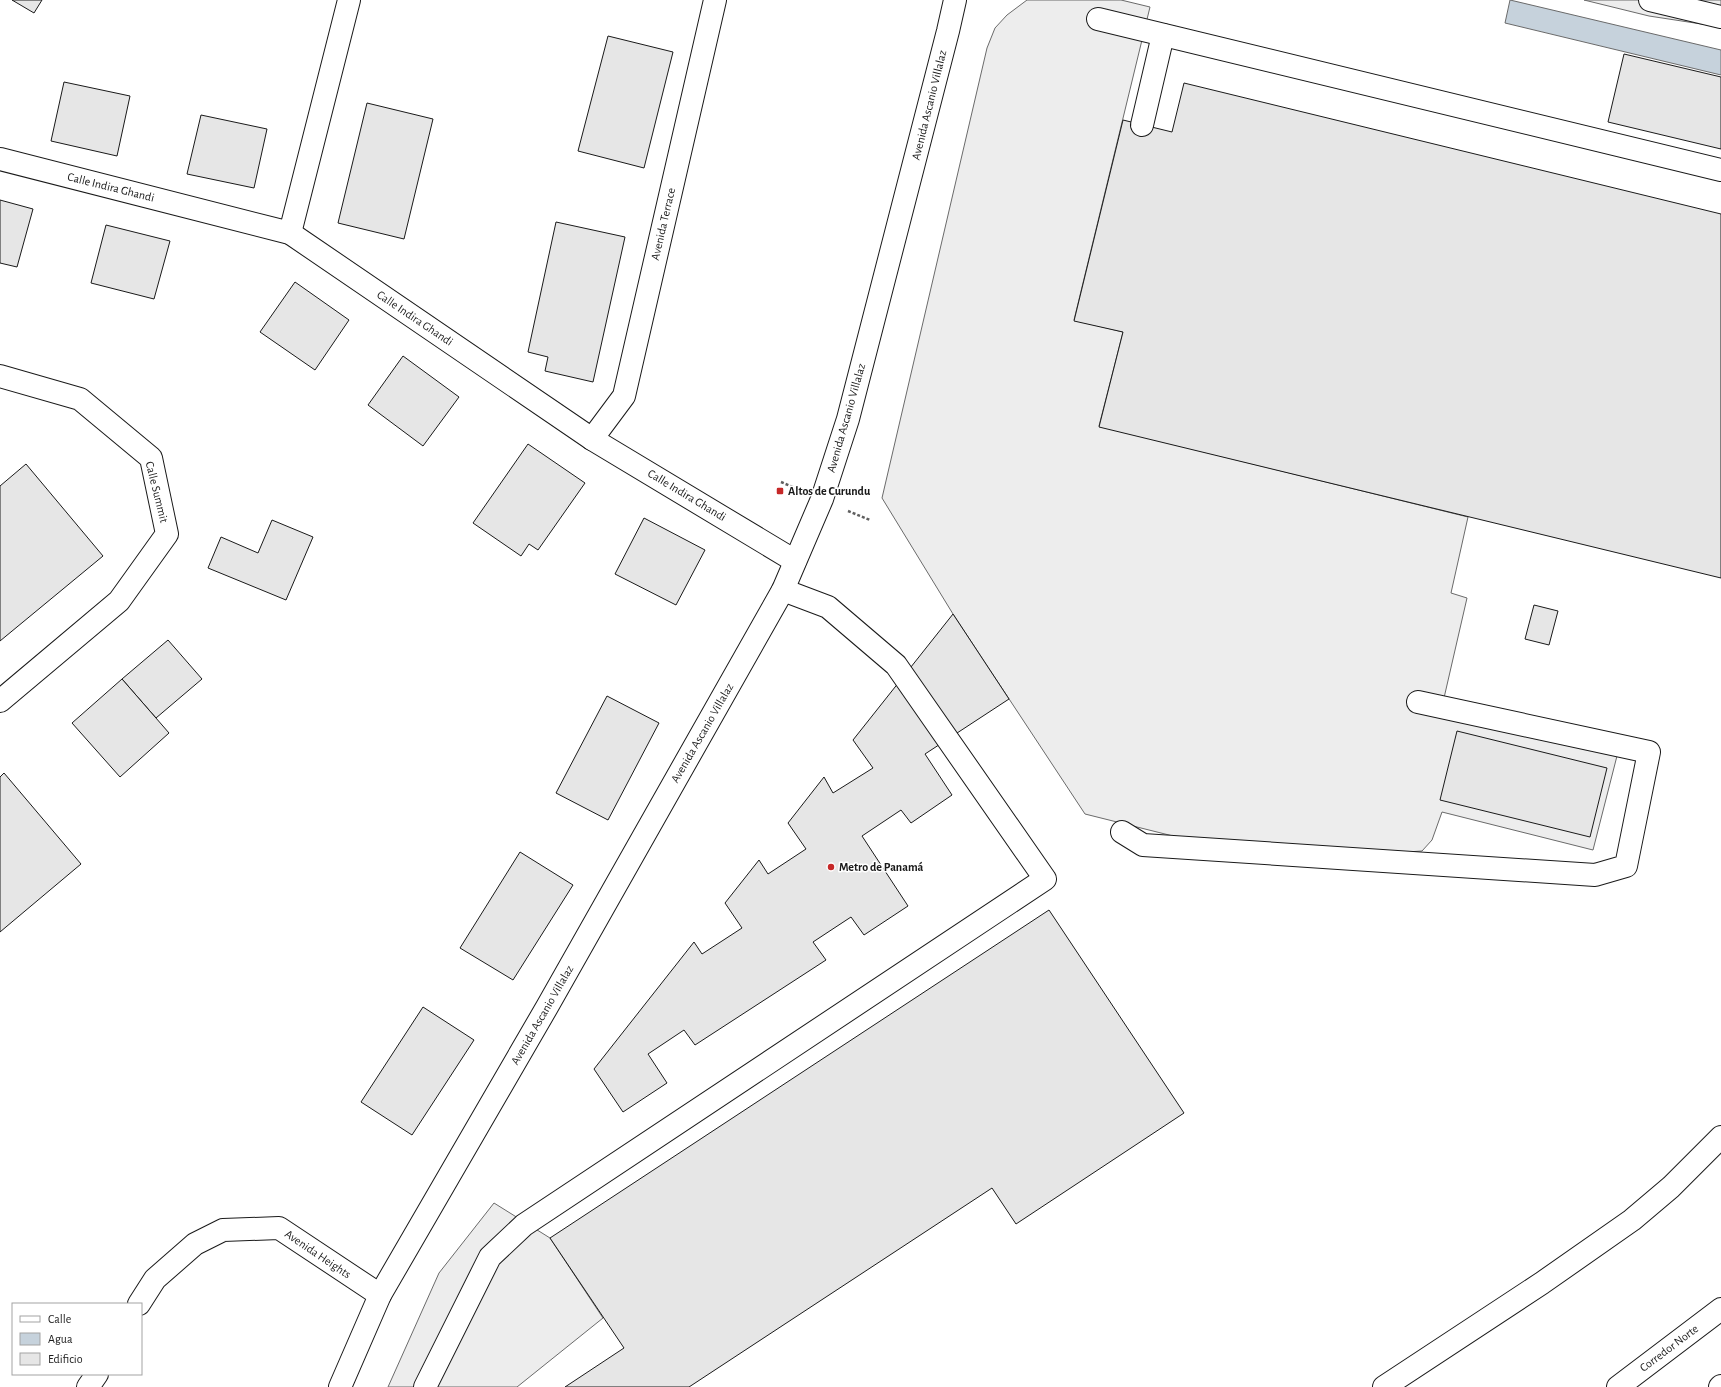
<svg xmlns="http://www.w3.org/2000/svg" width="1721" height="1387" font-family="'Alegreya Sans',sans-serif">
  <style>
    .parking { fill: #ededed; stroke: #6a6a6a }
    .water { fill: #c6d2dc; stroke: #6a6a6a }
    .building { fill: #e6e6e6; stroke: #1a1a1a }
    .lines { fill: none; stroke-linecap: round; stroke-linejoin: round }
    .minor-casing { stroke: #1a1a1a; stroke-width: 24 }
    .major-casing { stroke: #1a1a1a; stroke-width: 24 }
    .highway-casing { stroke: #1a1a1a; stroke-width: 24 }
    .path { stroke: #5f5f5f; stroke-width: 2.5; stroke-dasharray: 3 2; stroke-linecap: butt }
    .minor { stroke: #fff; stroke-width: 22 }
    .major { stroke: #fff; stroke-width: 22 }
    .highway { stroke: #fff; stroke-width: 22 }
    .poi-dot { fill: #c62828; stroke: #fff; stroke-width: 1.5 }
    .labels { text-anchor: middle; dominant-baseline: central; stroke-width: 3; stroke-linejoin: round; paint-order: stroke }
    .street-label { font-size: 12px; fill: #1a1a1a; stroke: #fff }
    .poi-label { font-size: 12px; font-weight: bold; fill: #1a1a1a; stroke: #fff; text-anchor: start }
  </style>
  <rect width="100%" height="100%" fill="#fff"/>
  <g class="parking">
    <path d="M1027 0H1121L1150 7 1074 320 1123 332 1099 426 1468 517 1451 593 1467 598 1441 711 1618 752 1593 850 1442 812 1432 840 1422 851 1406 852 1185 839 1085 814 953 614 882 498 987 48 995 28 1007 15Z"/>
    <path d="M1584 0H1721V27L1649 16Z"/>
    <path d="M494 1203 550 1238 603 1318 517 1387H388L439 1273Z"/>
  </g>
  <path class="water" d="M1510 0 1721 50V75L1505 23Z"/>
  <g class="building">
    <path d="M12 0H42L34 13Z"/>
    <path d="M608 36 673 52 644 168 578 151Z"/>
    <path d="M1624 54 1721 77V149L1608 122Z"/>
    <path d="M64 82 130 96 117 156 51 141Z"/>
    <path d="M1184 83 1721 214V578L1099 427 1123 332 1074 321 1123 120 1172 132Z"/>
    <path d="M367 103 433 119 404 239 338 223Z"/>
    <path d="M201 115 267 129 254 188 187 174Z"/>
    <path d="M0 200 33 209 17 267 0 263Z"/>
    <path d="M556 222 625 237 593 382 545 371 548 357 528 352Z"/>
    <path d="M106 225 170 241 154 299 91 283Z"/>
    <path d="M295 282 349 320 315 370 260 332Z"/>
    <path d="M403 356 459 397 423 446 368 405Z"/>
    <path d="M528 444 585 483 538 550 529 544 521 556 473 523Z"/>
    <path d="M26 464 103 556 0 641V486Z"/>
    <path d="M644 518 705 550 676 605 615 574Z"/>
    <path d="M272 520 313 537 286 600 208 568 221 537 258 553Z"/>
    <path d="M1534 605 1558 611 1549 645 1525 639Z"/>
    <path d="M953 614 1009 699 925 754 952 795 911 823 901 810 862 836 908 906 864 935 851 917 813 942 826 960 695 1045 684 1030 648 1054 667 1083 623 1112 594 1069 694 942 702 954 742 928 725 903 759 860 768 874 806 849 788 823 824 777 833 793 873 768 853 740Z"/>
    <path d="M168 640 202 679 156 718 122 679Z"/>
    <path d="M122 679 169 733 120 777 72 723Z"/>
    <path d="M607 696 659 723 608 820 556 793Z"/>
    <path d="M1457 731 1607 768 1590 837 1440 800Z"/>
    <path d="M4 773 81 864 0 932V777Z"/>
    <path d="M520 852 573 885 513 980 460 948Z"/>
    <path d="M1049 910 1184 1113 1016 1224 992 1188 689 1387H565L624 1348 550 1238Z"/>
    <path d="M423 1007 474 1040 412 1135 361 1102Z"/>
  </g>
  <g class="lines">
    <defs>
      <g id="minor">
        <path d="M1650 0 1721 17"/>
        <path d="M1098 19 1721 170"/>
        <path d="M1142 125 1163 35"/>
        <path d="M0 159 290 233 592 439 795 561"/>
        <path d="M290 233 349 0"/>
        <path d="M0 376 80 399 151 458 167 534 119 601 0 701"/>
        <path d="M592 439 624 396 715 0"/>
        <path d="M1122 832 1143 845 1595 875 1626 866 1649 752 1418 702"/>
        <path d="M139 1304 155 1279 195 1244 223 1230 279 1228 380 1295"/>
        <path d="M88 1387 97 1374"/>
        <path d="M425 1387 490 1257 524 1225 1045 879 896 665 828 607 783 590"/>
        <path d="M1384 1387 1542 1283 1632 1220 1671 1187 1721 1137"/>
      </g>
      <path id="major" d="M340 1387 380 1295 547 1007 783 590 822 499 848 419 948 31 955 0"/>
      <g id="highway">
        <path d="M1618 1387 1721 1309"/>
        <path d="M1720 1387 1721 1386"/>
      </g>
    </defs>
    <use href="#minor" class="minor-casing"/>
    <use href="#major" class="major-casing"/>
    <use href="#highway" class="highway-casing"/>
    <g class="path">
      <path d="M781 482 797 489"/>
      <path d="M848 511 870 520"/>
    </g>
    <use href="#minor" class="minor"/>
    <use href="#major" class="major"/>
    <use href="#highway" class="highway"/>
  </g>
  <g class="poi-dot">
    <rect x="776" y="487" width="8" height="8" rx="2"/>
    <circle cx="831" cy="867" r="4"/>
  </g>
  <g class="labels">
    <g class="street-label">
      <text transform="translate(929 105) rotate(-76)">Avenida Ascanio Villalaz</text>
      <text transform="translate(111 187) rotate(14)">Calle Indira Ghandi</text>
      <text transform="translate(663 224) rotate(-77)">Avenida Terrace</text>
      <text transform="translate(415 318) rotate(34)">Calle Indira Ghandi</text>
      <text transform="translate(846 418) rotate(-74)">Avenida Ascanio Villalaz</text>
      <text transform="translate(157 492) rotate(76)">Calle Summit</text>
      <text transform="translate(687 495) rotate(31)">Calle Indira Ghandi</text>
      <text transform="translate(702 733) rotate(-60)">Avenida Ascanio Villalaz</text>
      <text transform="translate(542 1015) rotate(-60)">Avenida Ascanio Villalaz</text>
      <text transform="translate(318 1254) rotate(34)">Avenida Heights</text>
      <text transform="translate(1669 1348) rotate(-37)">Corredor Norte</text>
    </g>
    <g class="poi-label">
      <text x="788" y="491">Altos de Curundu</text>
      <text x="839" y="867">Metro de Panamá</text>
    </g>
  </g>
  <rect x="12" y="1303" width="130" height="72" fill="#ffffff" stroke="#a3a3a3"/>
  <rect x="20" y="1316" width="20" height="6" fill="#ffffff" stroke="#a3a3a3"/>
  <text x="48" y="1323" font-size="12" fill="#1a1a1a">Calle</text>
  <rect x="20" y="1333" width="20" height="12" fill="#c6d2dc" stroke="#a3a3a3"/>
  <text x="48" y="1343" font-size="12" fill="#1a1a1a">Agua</text>
  <rect x="20" y="1353" width="20" height="12" fill="#e6e6e6" stroke="#a3a3a3"/>
  <text x="48" y="1363" font-size="12" fill="#1a1a1a">Edificio</text>
</svg>
